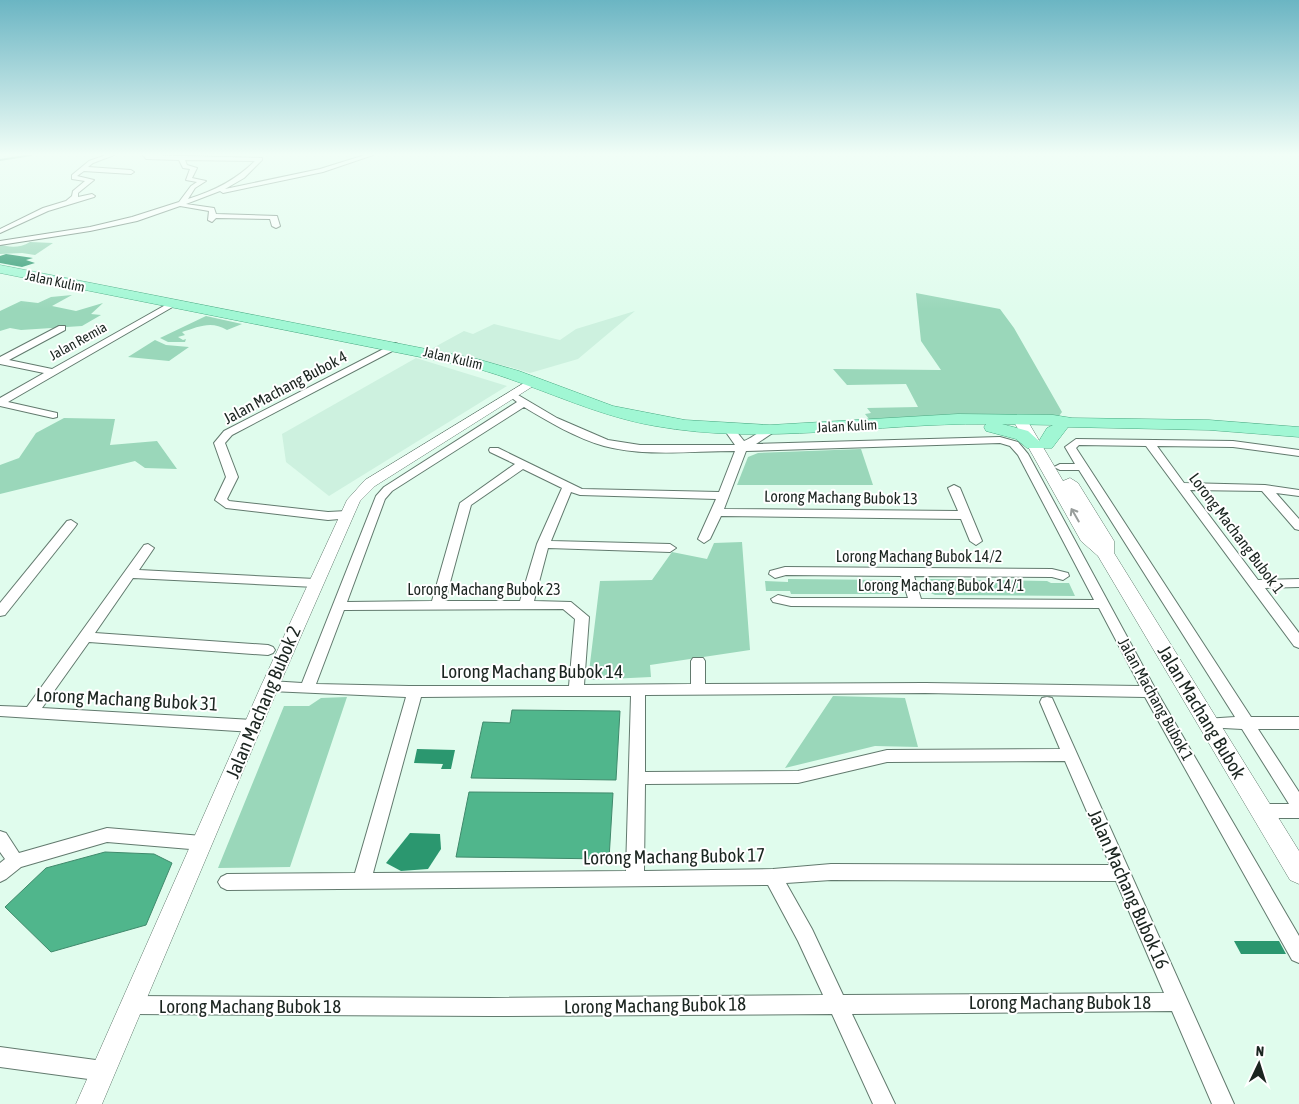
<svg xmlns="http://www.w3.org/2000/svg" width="1299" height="1104" font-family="'Asap Condensed',sans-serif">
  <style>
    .built { fill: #cdf1df }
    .green { fill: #9ad7ba }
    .water { fill: #50b68c; stroke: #408a6c }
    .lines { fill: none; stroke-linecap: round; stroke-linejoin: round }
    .stream { stroke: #408a6c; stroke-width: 2 }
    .building { fill: #2b976f }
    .minor-casing { stroke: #627a6e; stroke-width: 2 }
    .tertiary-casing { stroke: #627a6e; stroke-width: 1 }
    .secondary-casing { stroke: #627a6e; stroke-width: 1 }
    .primary-casing { stroke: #4aaa83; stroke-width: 1 }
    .minor { fill: #fff; fill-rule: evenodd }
    .tertiary { fill: #fff; fill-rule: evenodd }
    .secondary { fill: #fff; fill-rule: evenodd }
    .primary { fill: #a1f7d4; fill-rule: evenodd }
    .oneway { stroke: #989d9b }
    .labels { text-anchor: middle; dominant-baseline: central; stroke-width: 4; stroke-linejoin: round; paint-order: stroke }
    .far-street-label { font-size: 14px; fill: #1b2520; stroke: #fff }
    .street-label { font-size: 16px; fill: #1b2520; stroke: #fff }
    .near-street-label { font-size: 19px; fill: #1b2520; stroke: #fff }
  </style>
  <rect width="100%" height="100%" fill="#e0fced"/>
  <g class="built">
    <path d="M635 311 578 359 530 373 510 367 431 349 464 331 473 334 494 324 560 340 576 329Z"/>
    <path d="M416 358 507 386 329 496 286 462 282 434Z"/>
  </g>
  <g class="green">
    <path d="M30 242 53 243 35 255 22 253 0 254V244C9 248 20 248 30 242Z"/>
    <path d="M916 293 1000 309 1014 328 1062 412 1059 416 869 419 865 414 871 413 867 408 918 407 906 384 847 385 833 369 941 370 921 341Z"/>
    <path d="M72 295 52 306 76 311 103 303 91 314 101 315 82 326 21 330 10 328 0 331V311L21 301 38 303 51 297Z"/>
    <path d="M206 316 242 324 227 330C211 320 198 327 182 332L185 335 178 337 183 340 186 339 185 342H168L160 338Z"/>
    <path d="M155 340 166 345 189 347 169 361 128 357Z"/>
    <path d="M64 418 115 419 110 445 157 441 177 469 145 468 135 461 0 494V465L19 458 36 433Z"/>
    <path d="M861 449 873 485H737L748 457 758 453Z"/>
    <path d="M742 542 750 650 650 665 651 677 588 680 600 581 652 580 672 552 707 559 714 543Z"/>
    <path d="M788 579 890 580 896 582 898 591 896 594H791L790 591H766L765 581 788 582Z"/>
    <path d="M931 579 1047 581 1051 583H1069L1075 596 935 595 920 588 919 585Z"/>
    <path d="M833 696 905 698 918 747 875 746 785 768Z"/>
    <path d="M347 697 290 867 218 868 284 706H309L321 698Z"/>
  </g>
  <g class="water">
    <path d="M512 710 620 711 616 780 471 778 483 722 510 723Z"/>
    <path d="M469 792 613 793 609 859 456 857Z"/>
    <path d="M105 852 154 854 172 863 146 925 51 952 5 907 46 868Z"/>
  </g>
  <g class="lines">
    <path class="stream" d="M0 160 31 155"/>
  </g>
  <g class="building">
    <path d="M6 254 33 258 26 260 35 263 22 267 0 263V256Z"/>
    <path d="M417 749 455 750 451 769H441L443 764 414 763Z"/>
    <path d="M410 833 440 834 441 849 428 869 401 871 386 863Z"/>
    <path d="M1234 941H1279L1286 954H1241Z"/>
  </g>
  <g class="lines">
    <defs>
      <g id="minor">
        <path d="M106 155H114L93 163 88 167 131 170 134 172 131 174 84 171 77 176 94 180 78 193V197L92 194 95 196 94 197 48 211 0 233V229L43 208 66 201 72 196 73 191 85 181 72 179V175L89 161Z"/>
        <path d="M143 155 262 158V160L244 178 225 189 320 169 365 155H373L323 172 223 193 220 191 186 204 214 208 216 214 277 216 280 226 276 228 272 226 270 219 216 218 212 222 208 220 209 211 180 206 137 221 90 231 0 245V241L90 227 132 217 179 202 191 186 197 182 186 180 190 169 183 168 179 160 146 159ZM185 160 255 161C236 180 214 191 188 199L195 188 206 181 192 178 197 168 187 165Z"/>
        <path d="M169 303 176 305 8 402 57 413V417L53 418 0 406V398L44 373 0 364V357L59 326H65V330L9 360 52 369Z"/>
        <path d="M395 343 398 344V348L232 435 225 443 238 477 227 499 229 501 328 512 347 511 353 515 351 518 328 520 226 508 215 500 226 477 214 443 224 431Z"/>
        <path d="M513 392 557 418 608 440 640 445H735L723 428 728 425 732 426 744 441C753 438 764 426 774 428V432L756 444 1000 437 1018 442 1028 454 1157 692 1299 936V963L1292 960 1145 697 925 693 645 695V772L798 771 887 750 1060 749 1040 702 1042 698 1047 697 1052 698 1234 1104H1212L1172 1011 852 1014 895 1104H873L832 1014 489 1016 131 1014 124 1012 121 1005 124 998 131 996 489 998 823 995 798 941 768 885 227 890 221 887 218 882 221 877 227 874 355 873 406 697 270 691 265 690 263 686 265 682 270 681 302 683 376 496 384 487 517 402 508 395ZM524 407C549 422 576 438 604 446 645 457 692 451 735 451L719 492 582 489 498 448H490L489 450 490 452 515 464 460 503 432 601 347 602 385 499 392 491ZM1000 443 1010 446 1018 455 1094 600 921 599 914 576 1052 577 1063 580 1069 576 1068 573 1052 569 785 567 770 571 769 574 775 578 786 575 901 576 908 598H791L778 595 771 599 773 602 791 606 1099 608 1140 686 925 683 705 684V661L703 658H693L691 661V684L584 685 589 617 571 602 534 601 548 548 670 552 676 548 670 544 551 541 571 492 580 495 716 499 698 539 704 543 710 539 721 516 961 519 970 541 976 545 982 541 960 488 954 485 948 488 958 511 724 509 746 451ZM523 469 562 488 537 544 520 601H445L471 505ZM563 609 575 619 569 686H409L316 684 344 610ZM548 696H631L626 871 373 873 421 697ZM1065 761 1110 865 831 864 773 869 644 871 645 784 798 783 887 762ZM831 880 1116 881 1164 993 843 995 812 929 786 883Z"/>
        <path d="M1076 439 1233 441 1299 450V456L1233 447 1157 446 1184 483 1265 485 1299 490V496L1276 493 1299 519V530L1295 529 1262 491 1190 490 1258 580 1299 579V587L1265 588 1299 633V648L1294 646 1146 446 1079 445 1076 448 1251 717H1299V729H1258L1299 792V818H1262L1256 816 1254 811 1256 806 1262 804H1289L1242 729 1205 727 1202 723 1205 719 1235 717 1079 470H1060L1054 467 1060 464H1075L1065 447Z"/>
        <path d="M71 520 77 524 75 527 5 615 0 616V603L67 521Z"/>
        <path d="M148 544 154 548 139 570 315 579 321 583 315 587 133 578 95 633 268 645 273 647 275 650 273 653 268 655 89 642 42 708 253 720 258 722 261 726 258 730 253 732 0 716V706L27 707 144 545Z"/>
        <path d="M107 828 202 836 208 838 211 843 208 848 202 850 107 842 21 867 6 879 0 882V863L5 859 0 852V831L6 833 19 853Z"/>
        <path d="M0 1047 103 1061 110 1064 113 1071 110 1078 103 1081 0 1067Z"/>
      </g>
      <path id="tertiary" d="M534 377 538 379V383L375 486 360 501 279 686 102 1104H76L261 686 347 500 365 480Z"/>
      <path id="secondary" d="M1020 416 1027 420 1063 481 1070 478 1078 483 1114 541V553L1299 851V884L1290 880 1098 556 1081 541 1013 420Z"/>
      <path id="primary" d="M0 265 477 359 519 371 613 406 685 420 770 425 958 414 1053 415 1072 418 1209 420 1299 427V437L1209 430 1068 427 1052 448H1027L1016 439 986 431 984 427 986 424C876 423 765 446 655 426 592 415 536 385 475 368L0 273ZM1002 424 1053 425 1047 428 1039 441 1028 431Z"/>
    </defs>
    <use href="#minor" class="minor-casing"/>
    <use href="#tertiary" class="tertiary-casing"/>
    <use href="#secondary" class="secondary-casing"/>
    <use href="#primary" class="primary-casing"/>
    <use href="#minor" class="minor"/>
    <use href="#tertiary" class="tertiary"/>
    <use href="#secondary" class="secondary"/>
    <use href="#primary" class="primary"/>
  </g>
  <defs><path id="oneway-shaft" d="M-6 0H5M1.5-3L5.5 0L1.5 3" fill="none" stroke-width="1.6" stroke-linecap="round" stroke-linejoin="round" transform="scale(1.25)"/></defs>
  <use class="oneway" href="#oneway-shaft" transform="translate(1075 515) rotate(-120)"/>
  <linearGradient id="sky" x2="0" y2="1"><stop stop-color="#6bb5c3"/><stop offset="0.5" stop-color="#f1fef7"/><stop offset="1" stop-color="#f1fef7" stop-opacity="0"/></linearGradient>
  <rect width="1299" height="309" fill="url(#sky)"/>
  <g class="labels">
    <g class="far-street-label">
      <text transform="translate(55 281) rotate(12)">Jalan Kulim</text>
      <text transform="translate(78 341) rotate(-29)">Jalan Remia</text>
      <text transform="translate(453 358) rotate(13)">Jalan Kulim</text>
      <text transform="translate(847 426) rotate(-3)">Jalan Kulim</text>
    </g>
    <g class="street-label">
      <text transform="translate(285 387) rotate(-28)">Jalan Machang Bubok 4</text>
      <text transform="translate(841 497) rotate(1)">Lorong Machang Bubok 13</text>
      <text transform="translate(1237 533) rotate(53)">Lorong Machang Bubok 1</text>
      <text x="919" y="556">Lorong Machang Bubok 14/2</text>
      <text x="941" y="585">Lorong Machang Bubok 14/1</text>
      <text x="484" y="589">Lorong Machang Bubok 23</text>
      <text transform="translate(1156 699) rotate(61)">Jalan Machang Bubok 1</text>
    </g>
    <g class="near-street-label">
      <text x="532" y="671">Lorong Machang Bubok 14</text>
      <text transform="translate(127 699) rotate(3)">Lorong Machang Bubok 31</text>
      <text transform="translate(263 702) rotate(-67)">Jalan Machang Bubok 2</text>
      <text transform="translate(1202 712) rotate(59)">Jalan Machang Bubok</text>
      <text transform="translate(674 856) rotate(-1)">Lorong Machang Bubok 17</text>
      <text transform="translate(1129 889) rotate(66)">Jalan Machang Bubok 16</text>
      <text x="1060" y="1002">Lorong Machang Bubok 18</text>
      <text transform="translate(655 1005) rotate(-1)">Lorong Machang Bubok 18</text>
      <text x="250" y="1006">Lorong Machang Bubok 18</text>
    </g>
  </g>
  <g transform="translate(1259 1064) rotate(4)" stroke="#ffffff" stroke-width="4" paint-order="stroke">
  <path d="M0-4L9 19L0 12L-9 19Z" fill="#1b2520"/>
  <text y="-8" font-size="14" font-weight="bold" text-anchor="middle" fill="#1b2520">N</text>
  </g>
</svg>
